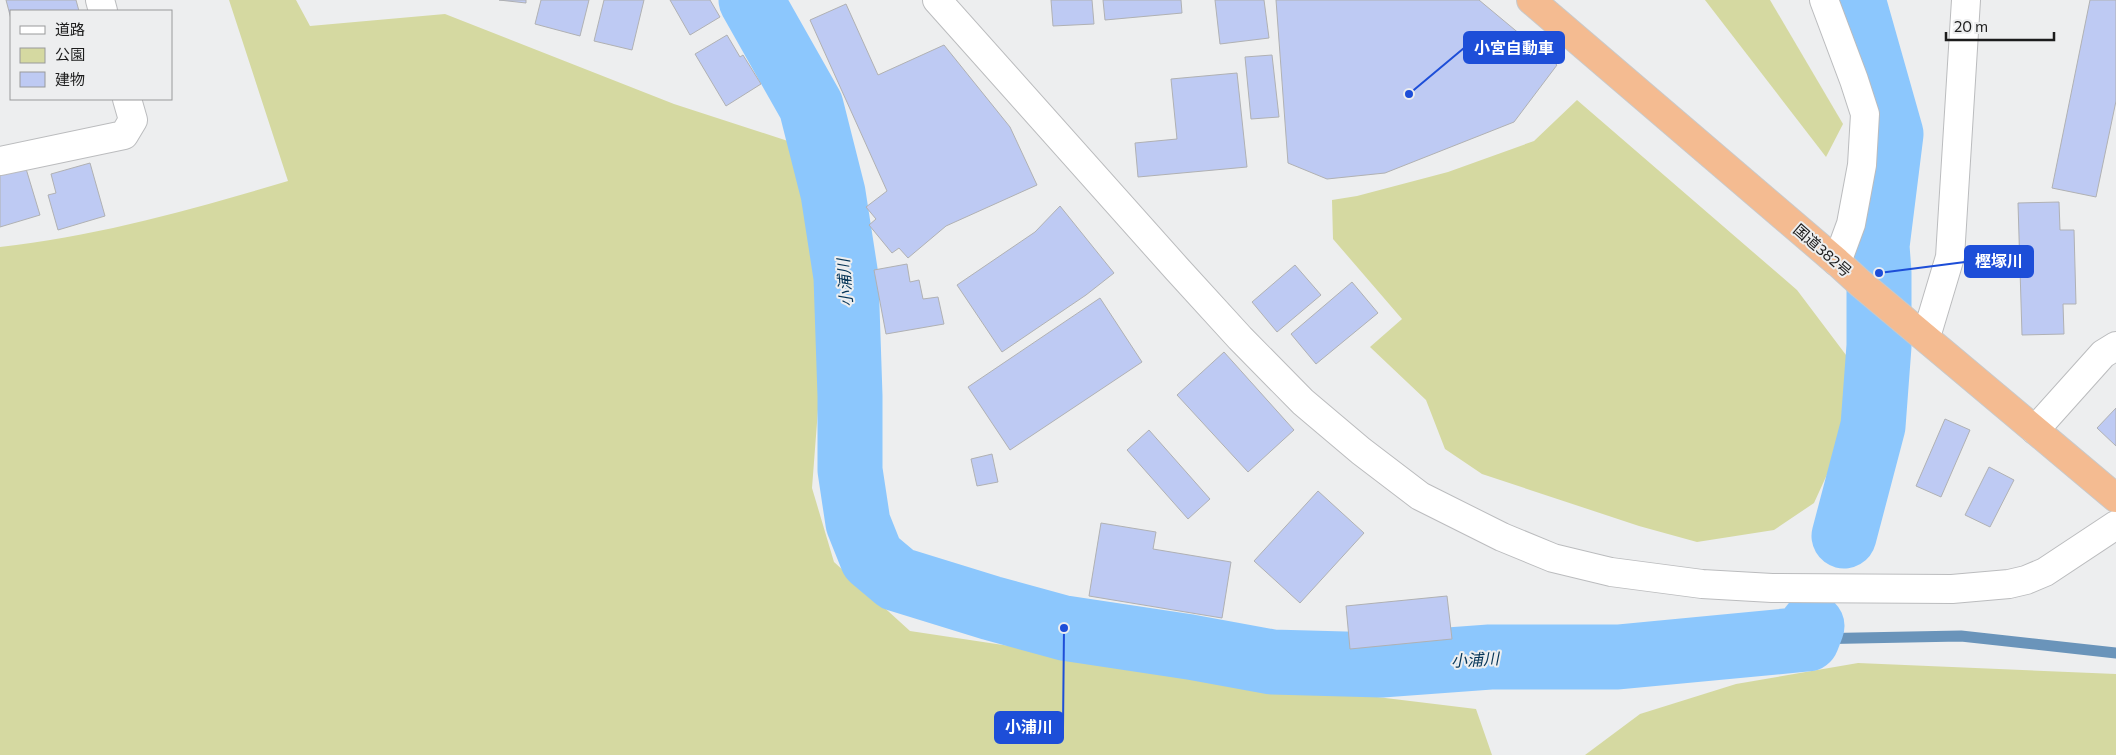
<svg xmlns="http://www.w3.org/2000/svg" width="2116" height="755" font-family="Commissioner,'Noto Sans JP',sans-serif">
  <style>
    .green { fill: #d5d9a1 }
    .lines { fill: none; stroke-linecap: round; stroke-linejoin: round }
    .stream { stroke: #6a94ba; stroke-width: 11 }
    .river { stroke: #8cc7fd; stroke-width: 65 }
    .building { fill: #becaf3; stroke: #b0b1b3 }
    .minor-casing { stroke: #bbbcbe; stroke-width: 30 }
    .highway-casing { stroke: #c9c9c9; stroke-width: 30 }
    .minor { stroke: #fff; stroke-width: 28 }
    .highway { stroke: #f4bb91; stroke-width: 28 }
    .labels { text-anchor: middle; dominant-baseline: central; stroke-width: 4; stroke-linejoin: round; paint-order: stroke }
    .street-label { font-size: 15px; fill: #1c1c1c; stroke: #edeeef }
    .water-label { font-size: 16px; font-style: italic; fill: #063557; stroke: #edeeef }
    .leader { fill: none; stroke: #1d4ed8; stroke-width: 2 }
    .callout-dot { fill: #1d4ed8; stroke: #edeeef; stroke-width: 2 }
    .callout { fill: #1d4ed8; stroke: #1d4ed8; stroke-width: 2 }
    .callout-label { font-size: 16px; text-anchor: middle; font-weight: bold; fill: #fff }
  </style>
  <rect width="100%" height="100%" fill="#edeeef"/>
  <g class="green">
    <path d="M229 0H296L310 26 445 14 674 104 794 143 810 191 825 318 812 488 834 562 910 631 1229 679 1476 709 1492 755H0V247C98 236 194 209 288 181Z"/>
    <path d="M1705 0H1770L1843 124 1826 157Z"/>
    <path d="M1577 100 1797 290 1846 355 1851 422 1814 503 1774 530 1697 542 1639 526 1482 474 1445 449 1426 400 1370 347 1402 319 1333 239 1332 200 1357 196 1448 172 1534 141Z"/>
    <path d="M1858 663 2116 674V755H1585L1640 714 1736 684Z"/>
  </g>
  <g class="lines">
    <path class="stream" d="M1807 639 1961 636 2116 653"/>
    <g class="river">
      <path d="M751 0 811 106 833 193 846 277 850 396V470L858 523 872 558 897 579 991 608 1064 628 1190 647 1272 662 1381 665 1490 657H1618L1807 639 1812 626"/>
      <path d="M1844 536 1873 426 1879 346V273L1877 246 1891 134 1853 0"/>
    </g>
  </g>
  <g class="building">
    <path d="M6 0H76L79 11H11V19Z"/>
    <path d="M499 0H526V3Z"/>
    <path d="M541 0H589L580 36 535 24Z"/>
    <path d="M604 0H644L632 50 594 41Z"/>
    <path d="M670 0H710L720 17 690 35Z"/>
    <path d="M1051 0H1092L1094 24 1053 26Z"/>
    <path d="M1103 0H1181L1182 13 1105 20Z"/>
    <path d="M1215 0H1264L1269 38 1220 44Z"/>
    <path d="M1276 0H1479L1557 65 1514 122 1385 173 1327 179 1288 163Z"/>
    <path d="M2090 0H2116V101L2096 197 2052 188Z"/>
    <path d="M846 4 878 75 944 45 1010 127 1037 185 946 226 908 258 899 248 892 253 869 225 876 219 866 207 887 191 810 20Z"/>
    <path d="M727 35 740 57 743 55 761 84 726 106 695 54Z"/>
    <path d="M1272 55 1279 117 1251 119 1245 57Z"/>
    <path d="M1237 73 1247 167 1138 177 1135 143 1177 139 1171 79Z"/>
    <path d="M24 162 40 215 0 227V169Z"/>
    <path d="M90 163 105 216 58 230 48 195 56 193 51 174Z"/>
    <path d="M2059 202 2060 230H2074L2076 304H2063L2064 334 2022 335 2018 203Z"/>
    <path d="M1060 206 1114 273 1086 295 1002 352 957 285 1035 232Z"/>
    <path d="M907 264 910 282 919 280 923 299 938 297 944 324 886 334 874 270Z"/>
    <path d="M1295 265 1321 295 1277 332 1252 302Z"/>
    <path d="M1352 282 1378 313 1316 364 1291 334Z"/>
    <path d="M1100 298 1142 362 1010 450 968 387Z"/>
    <path d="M1224 352 1294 430 1248 472 1177 395Z"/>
    <path d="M2116 408V446L2097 428Z"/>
    <path d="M1945 419 1970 430 1941 497 1916 486Z"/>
    <path d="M1149 430 1210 499 1188 519 1127 450Z"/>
    <path d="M992 454 998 482 977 486 971 459Z"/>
    <path d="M1989 467 2014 480 1990 527 1965 515Z"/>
    <path d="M1318 491 1364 533 1300 603 1254 561Z"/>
    <path d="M1101 523 1156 532 1153 549 1231 562 1222 618 1089 596Z"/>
    <path d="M1447 596 1452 639 1350 649 1346 606Z"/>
  </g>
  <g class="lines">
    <defs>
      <g id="minor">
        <path d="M100 0 103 11"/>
        <path d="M937 0 1177 269 1240 338 1303 402 1361 451 1420 496 1502 537 1553 558 1611 572 1702 584 1772 588 1952 589 2009 584 2026 580 2045 572 2116 525"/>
        <path d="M1824 0 1854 80 1865 114 1862 165 1851 224 1837 262"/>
        <path d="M0 161 124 135 133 120 127 99"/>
        <path d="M1926 337 1950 257 1966 0"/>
        <path d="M2035 430 2103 354 2116 346"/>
      </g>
      <path id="highway" d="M1531 0 1837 262 1860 283 2116 498"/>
    </defs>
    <use href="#minor" class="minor-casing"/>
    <use href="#highway" class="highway-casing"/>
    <use href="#minor" class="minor"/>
    <use href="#highway" class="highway"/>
  </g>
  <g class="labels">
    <g class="street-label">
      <text transform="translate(1823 250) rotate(41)">国道382号</text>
    </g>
    <g class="water-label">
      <text transform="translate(844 283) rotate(-94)">小浦川</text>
      <text transform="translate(1475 659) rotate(-3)">小浦川</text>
    </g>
  </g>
  <path class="leader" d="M1409 94L1464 48M1879 273L1965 262M1064 628L1063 728"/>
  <g class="callout-dot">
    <circle cx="1409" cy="94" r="5"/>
    <circle cx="1879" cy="273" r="5"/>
    <circle cx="1064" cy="628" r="5"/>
  </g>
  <g class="callout">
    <rect x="1464" y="32" width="100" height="31" rx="5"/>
    <rect x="1965" y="246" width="68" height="31" rx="5"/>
    <rect x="995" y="712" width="68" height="31" rx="5"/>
  </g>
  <g class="callout-label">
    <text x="1514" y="54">小宮自動車</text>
    <text x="1999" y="267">樫塚川</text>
    <text x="1029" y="733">小浦川</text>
  </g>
  <rect x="10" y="10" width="162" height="90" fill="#edeeef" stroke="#999a9b"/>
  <rect x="20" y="26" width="25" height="8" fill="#ffffff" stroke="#999a9b"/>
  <text x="55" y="35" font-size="15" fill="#1c1c1c">道路</text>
  <rect x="20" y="48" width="25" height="15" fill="#d5d9a1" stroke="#999a9b"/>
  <text x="55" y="60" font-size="15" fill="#1c1c1c">公園</text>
  <rect x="20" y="72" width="25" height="15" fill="#becaf3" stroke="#999a9b"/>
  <text x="55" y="85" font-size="15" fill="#1c1c1c">建物</text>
  <path d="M1946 32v8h108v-8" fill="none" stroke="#1c1c1c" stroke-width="2.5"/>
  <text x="1954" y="32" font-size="15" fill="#1c1c1c" stroke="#edeeef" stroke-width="4" paint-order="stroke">20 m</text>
</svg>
